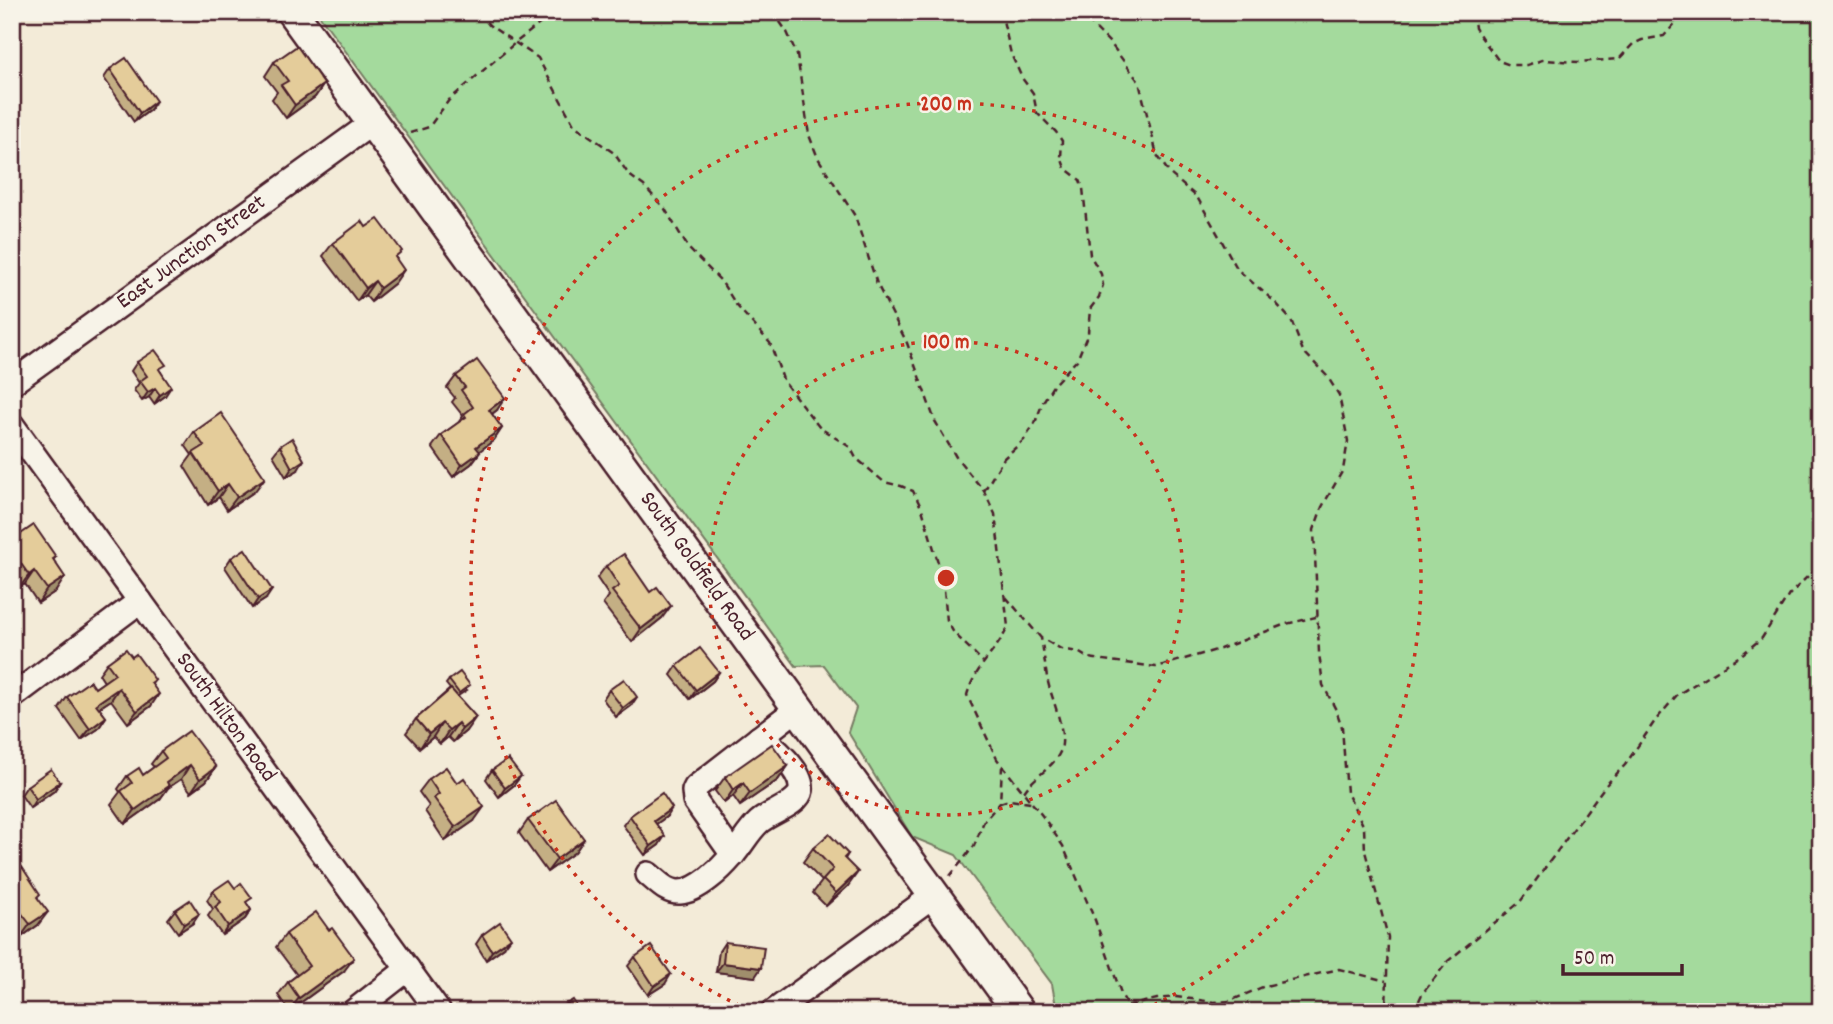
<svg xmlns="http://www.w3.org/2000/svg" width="1833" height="1024" font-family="Dekko,sans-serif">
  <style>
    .green { fill: #a4da9d; stroke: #777c64; stroke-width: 2 }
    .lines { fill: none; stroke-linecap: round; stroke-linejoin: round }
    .minor-casing { stroke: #4a1f2b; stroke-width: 28 }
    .major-casing { stroke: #4a1f2b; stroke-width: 35 }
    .path { stroke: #4a1f2b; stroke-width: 2.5; stroke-dasharray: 7 5; stroke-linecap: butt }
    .minor { stroke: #f7f3e8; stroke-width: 23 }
    .major { stroke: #f7f3e8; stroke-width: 30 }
    .wall { fill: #c4af84; stroke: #4a1f2b; stroke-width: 2 }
    .shaded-wall { fill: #a08f6c; stroke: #4a1f2b; stroke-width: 2 }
    .building { fill: #e4cc9a; stroke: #4a1f2b; stroke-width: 2 }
    .ring { fill: none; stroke: #c8321e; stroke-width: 3.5; stroke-dasharray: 3.5 7 }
    .labels { text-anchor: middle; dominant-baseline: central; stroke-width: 5; stroke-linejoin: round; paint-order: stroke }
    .street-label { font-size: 23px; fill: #4a1f2b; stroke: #f7f3e8 }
    .centre { fill: #c8321e; stroke: #f7f3e8; stroke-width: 3.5 }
    .ring-label { font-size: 21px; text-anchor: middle; font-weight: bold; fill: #c8321e; stroke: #f7f3e8; stroke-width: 5; stroke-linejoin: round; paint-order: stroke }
  </style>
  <rect width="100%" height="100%" fill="#f3ebd8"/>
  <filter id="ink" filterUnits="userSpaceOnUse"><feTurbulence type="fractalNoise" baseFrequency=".0143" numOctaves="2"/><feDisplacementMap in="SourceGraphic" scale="14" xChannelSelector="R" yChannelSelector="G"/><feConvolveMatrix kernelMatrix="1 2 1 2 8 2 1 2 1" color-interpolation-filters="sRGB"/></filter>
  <g filter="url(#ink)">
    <path class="green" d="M317 12H1821V1012H1057L1052 984 956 855 912 837 848 732 856 708 824 665 796 666Z"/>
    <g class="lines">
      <defs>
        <g id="minor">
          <path d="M12 383 372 123"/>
          <path d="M12 425 439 1012"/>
          <path d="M12 697 140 601"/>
          <path d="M733 855 695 801 694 791 696 787 798 708"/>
          <path d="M648 874C658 882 667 893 680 892 698 891 721 869 732 856 742 845 748 832 759 822 769 813 799 804 801 790 803 772 773 745 759 738"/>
          <path d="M353 1012 408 969"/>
          <path d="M773 1012 934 895"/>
        </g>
        <path id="major" d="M292 12 1019 1012"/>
      </defs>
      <use href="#minor" class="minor-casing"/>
      <use href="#major" class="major-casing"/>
      <g class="path">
        <path d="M479 12 489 25 538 58 574 125 614 153 629 175 644 186 665 209 689 249 721 281 737 306 770 343 784 382 820 428 850 447 856 458 884 482 901 486 913 491 922 509 943 579 947 621 954 633 983 662"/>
        <path d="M773 12 787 32 797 55 809 135 818 158 855 216 877 284 907 343 935 421 956 457 984 491 995 514 1008 627C995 654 976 665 967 695L997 759 1044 818 1063 846 1095 920 1122 996 1132 1012"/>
        <path d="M1079 12 1111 44 1139 82 1157 155 1170 174 1197 197 1238 270 1275 302 1291 320 1303 351 1327 376 1339 395 1348 441 1343 470 1322 507 1314 530 1319 653 1323 685 1336 710 1342 727 1347 793 1364 827 1365 851 1388 937 1386 1012"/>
        <path d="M1473 12 1475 28 1481 37 1499 61 1510 65H1527L1542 60 1579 62 1619 59 1633 44 1642 40 1664 36 1685 12"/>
        <path d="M1818 12 1821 18"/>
        <path d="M410 133 429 127 449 100 515 43 555 12"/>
        <path d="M984 491 1004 458 1024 440 1035 423 1043 402 1054 384 1077 360 1088 333 1090 309 1099 297 1103 285 1101 274 1090 255 1083 188 1080 180 1065 168 1061 157 1062 141 1056 132 1037 113 1033 93 1022 78 1011 54 1001 12"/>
        <path d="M1006 597 1041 638 1061 649 1078 652 1088 658 1156 667 1220 649 1286 624 1316 617"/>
        <path d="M1024 792C1033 777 1053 768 1060 752 1068 734 1052 700 1048 682 1045 668 1044 653 1041 638"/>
        <path d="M1000 803 1009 800 1031 803"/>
        <path d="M950 876 974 846 984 821 1000 803 1002 767"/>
        <path d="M1128 1006 1157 999 1176 997 1214 1002 1230 1001 1265 986 1339 969 1386 981"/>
        <path d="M1414 1012 1422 994 1448 961 1520 902 1605 786 1625 765 1655 721 1677 695 1740 656 1762 638 1789 595 1810 574 1821 568"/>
      </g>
      <use href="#minor" class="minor"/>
      <use href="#major" class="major"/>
    </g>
    <g class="wall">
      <path d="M274 62 324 84 315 97 286 118 272 99 277 92 265 76Z"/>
      <path d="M110 69 150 110 134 122 104 78Z"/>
      <path d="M366 227 397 259 395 283 371 302 365 295 357 301 323 256 333 243Z"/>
      <path d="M137 362 161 372 165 396 154 404 149 397 142 401 134 390 139 383 131 371Z"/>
      <path d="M456 376 497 410 492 414 502 428 494 440 479 451 480 452 471 464 453 477 432 447 441 435 458 423 463 416 452 402 455 398 447 388Z"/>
      <path d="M194 432 255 491 227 510 219 497 208 505 184 466 192 455 185 445Z"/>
      <path d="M280 446 298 470 286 477 273 455Z"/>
      <path d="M12 540 56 557 53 560 56 591 38 603 25 584 19 588 12 578Z"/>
      <path d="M231 558 266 599 252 608 225 567Z"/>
      <path d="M606 566 662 618 632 642 603 604 609 596 597 578Z"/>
      <path d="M132 657 155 680 152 684 151 706 128 723 111 700 99 708 106 717 98 729 81 740 59 709 67 697 95 688 104 682 99 674 107 663Z"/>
      <path d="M677 666 719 672 713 681 690 699 671 675Z"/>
      <path d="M449 680 467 690 458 696 466 731 453 742 448 737 440 744 433 737 420 748 406 733 416 719 450 689 446 684Z"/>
      <path d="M609 690 631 706 616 717 603 699Z"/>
      <path d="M161 751 216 767 206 781 191 792 181 779 168 788 160 799 125 824 111 804 120 792 118 789 127 776 143 775 154 767 151 764Z"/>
      <path d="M788 766 778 780 740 806 733 796 724 803 715 791 725 777Z"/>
      <path d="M492 770 514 785 499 797 486 779Z"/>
      <path d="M429 779 474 821 445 841 425 811 429 806 419 792Z"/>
      <path d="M60 782 54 791 30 808 21 795 27 786Z"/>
      <path d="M630 816 666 817 656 824 659 845 645 855 623 825Z"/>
      <path d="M528 820 584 839 575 852 547 872 519 833Z"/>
      <path d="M813 848 848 854 845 859 848 886 826 906 813 893 822 881 803 862Z"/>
      <path d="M12 874 38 898V925L20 938 12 927Z"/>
      <path d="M213 891 248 905 251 910 245 919 222 935 208 916 213 909 207 900Z"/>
      <path d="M175 910 199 914 193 923 178 933 168 919Z"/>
      <path d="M286 934 344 971 289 1011 278 995 288 982 297 975 276 947Z"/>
      <path d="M482 935 504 947 486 960 476 944Z"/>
      <path d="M725 942 755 977 716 972 719 951Z"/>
      <path d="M635 957 665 984 648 995 628 966Z"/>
    </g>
    <g class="shaded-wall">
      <path d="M324 84 315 97 286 118 295 105Z"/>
      <path d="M156 101 150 110 134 122 140 113Z"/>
      <path d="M404 270 395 283 371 302 380 288Z"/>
      <path d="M375 281 365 295 357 301 366 288Z"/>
      <path d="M171 387 165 396 154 404 160 395Z"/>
      <path d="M155 388 149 397 142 401 148 392Z"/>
      <path d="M505 398 497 410 480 423 489 410Z"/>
      <path d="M502 428 494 440 468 460 476 447Z"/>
      <path d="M480 452 471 464 453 477 462 465Z"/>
      <path d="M304 460 298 470 286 477 292 468Z"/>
      <path d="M265 478 255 491 227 510 237 497Z"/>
      <path d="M228 484 219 497 208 505 218 491Z"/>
      <path d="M34 571 25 584 19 588 29 575Z"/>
      <path d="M65 577 56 591 38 603 47 589Z"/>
      <path d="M272 590 266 599 252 608 258 599Z"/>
      <path d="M671 606 662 618 632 642 641 629Z"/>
      <path d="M719 672 713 681 690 699 696 690Z"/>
      <path d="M119 688 111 700 88 715 96 704Z"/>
      <path d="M159 694 151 706 128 723 137 711Z"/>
      <path d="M637 697 631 706 616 717 623 708Z"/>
      <path d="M106 717 98 729 81 740 90 729Z"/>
      <path d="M476 717 466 731 453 742 462 729Z"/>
      <path d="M442 723 433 737 420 748 429 734Z"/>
      <path d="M458 723 448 737 440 744 449 730Z"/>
      <path d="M190 765 181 779 168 788 160 799 125 824 135 810 167 782Z"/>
      <path d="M788 766 778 780 740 806 750 793Z"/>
      <path d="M216 767 206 781 191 792 200 779Z"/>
      <path d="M521 776 514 785 499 797 505 788Z"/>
      <path d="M60 782 54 791 30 808 36 799Z"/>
      <path d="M743 783 733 796 724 803 733 790Z"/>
      <path d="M484 807 474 821 445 841 455 827Z"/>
      <path d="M672 808 666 817 648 830 654 821Z"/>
      <path d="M665 836 659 845 645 855 651 846Z"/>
      <path d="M584 839 575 852 547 872 557 859Z"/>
      <path d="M858 872 848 886 826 906 836 893Z"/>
      <path d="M251 910 245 919 222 935 228 926Z"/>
      <path d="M48 912 38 925 20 938 30 924Z"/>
      <path d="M199 914 193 923 178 933 184 924Z"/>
      <path d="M511 938 504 947 486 960 492 951Z"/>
      <path d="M354 958 344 971 289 1011 299 998Z"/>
      <path d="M723 963 761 968 755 977 716 972Z"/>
      <path d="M671 974 665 984 648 995 654 986Z"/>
    </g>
    <g class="building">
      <path d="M297 46 324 84 295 105 281 85 288 81 274 62Z"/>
      <path d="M126 58 156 101 140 113 110 69Z"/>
      <path d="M12 161 20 166 12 179Z"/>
      <path d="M378 219 402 251 395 257 404 270 380 288 375 281 366 288 333 243 362 221 366 227Z"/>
      <path d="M155 350 166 365 159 369 171 387 160 395 155 388 148 392 140 381 147 376 137 362Z"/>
      <path d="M477 360 505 398 489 410 502 428 476 447 480 452 462 465 441 435 466 417 464 414 473 407 461 390 465 387 456 376Z"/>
      <path d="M221 413 265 478 237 497 228 484 218 491 193 453 204 446 194 432Z"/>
      <path d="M292 438 304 460 292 468 280 446Z"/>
      <path d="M34 525 56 557 53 559 65 577 47 589 34 571 29 575 12 551V540Z"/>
      <path d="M245 549 272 590 258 599 231 558Z"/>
      <path d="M624 554 650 592 657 587 671 606 641 629 612 591 619 586 606 566Z"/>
      <path d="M700 648 719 672 696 690 677 666Z"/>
      <path d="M126 649 132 657 136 654 155 680 151 683 159 694 137 711 119 688 96 704 106 717 90 729 67 697 90 681 95 688 115 674 107 663Z"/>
      <path d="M460 672 470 685 459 693 449 680Z"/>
      <path d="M624 679 637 697 623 708 609 690Z"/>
      <path d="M451 689 476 717 462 729 458 723 449 730 442 723 429 734 416 719Z"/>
      <path d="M189 731 216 767 200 779 190 765 167 782 169 786 135 810 121 791 132 783 127 776 139 768 143 775 166 758 161 751Z"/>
      <path d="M772 744 788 766 750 793 743 783 733 790 725 777Z"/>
      <path d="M508 759 521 776 505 788 492 770Z"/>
      <path d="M446 767 457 783 464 778 484 807 455 827 434 798 439 794 429 779Z"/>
      <path d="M51 769 60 782 36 799 27 786Z"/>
      <path d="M662 793 672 808 654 821 665 836 651 846 630 816Z"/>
      <path d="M556 800 584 839 557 859 528 820Z"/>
      <path d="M829 834 848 854 844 858 858 872 836 893 823 880 833 869 813 848Z"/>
      <path d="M22 867 40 894 37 897 48 912 30 924 19 910 15 913 12 909V874Z"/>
      <path d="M229 880 235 888 241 883 252 898 246 902 251 910 228 926 215 907 221 902 213 891Z"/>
      <path d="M190 900 199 914 184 924 175 910Z"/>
      <path d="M316 912 329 930 332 928 354 958 299 998 288 982 309 966 286 934Z"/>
      <path d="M500 922 511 938 492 951 482 935Z"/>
      <path d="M725 942 764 947 761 968 723 963Z"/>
      <path d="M651 946 671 974 654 986 635 957Z"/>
      <path d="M573 1000 580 1012H553Z"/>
    </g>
  </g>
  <g class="ring">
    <circle cx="946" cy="578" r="237"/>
    <path d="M749 1010A475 475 0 1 1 1143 1010"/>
  </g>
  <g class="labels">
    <g class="street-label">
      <text transform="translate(192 253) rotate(-36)">East Junction Street</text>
      <text transform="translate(696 567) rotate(54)">South Goldfield Road</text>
      <text transform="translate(225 718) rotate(54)">South Hilton Road</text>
    </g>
  </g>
  <circle cx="946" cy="578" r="10" class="centre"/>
  <g class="ring-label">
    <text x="946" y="110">200 m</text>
    <text x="946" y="348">100 m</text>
  </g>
  <rect width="1833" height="1024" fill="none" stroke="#f7f3e8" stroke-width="42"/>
  <rect x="21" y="21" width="1791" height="982" fill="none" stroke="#4a1f2b" stroke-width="2.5" filter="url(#ink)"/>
  <path d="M1563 964v10h119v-10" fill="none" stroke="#4a1f2b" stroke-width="3.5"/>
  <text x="1574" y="964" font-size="21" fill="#4a1f2b" stroke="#f7f3e8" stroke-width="5" paint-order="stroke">50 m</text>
</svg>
